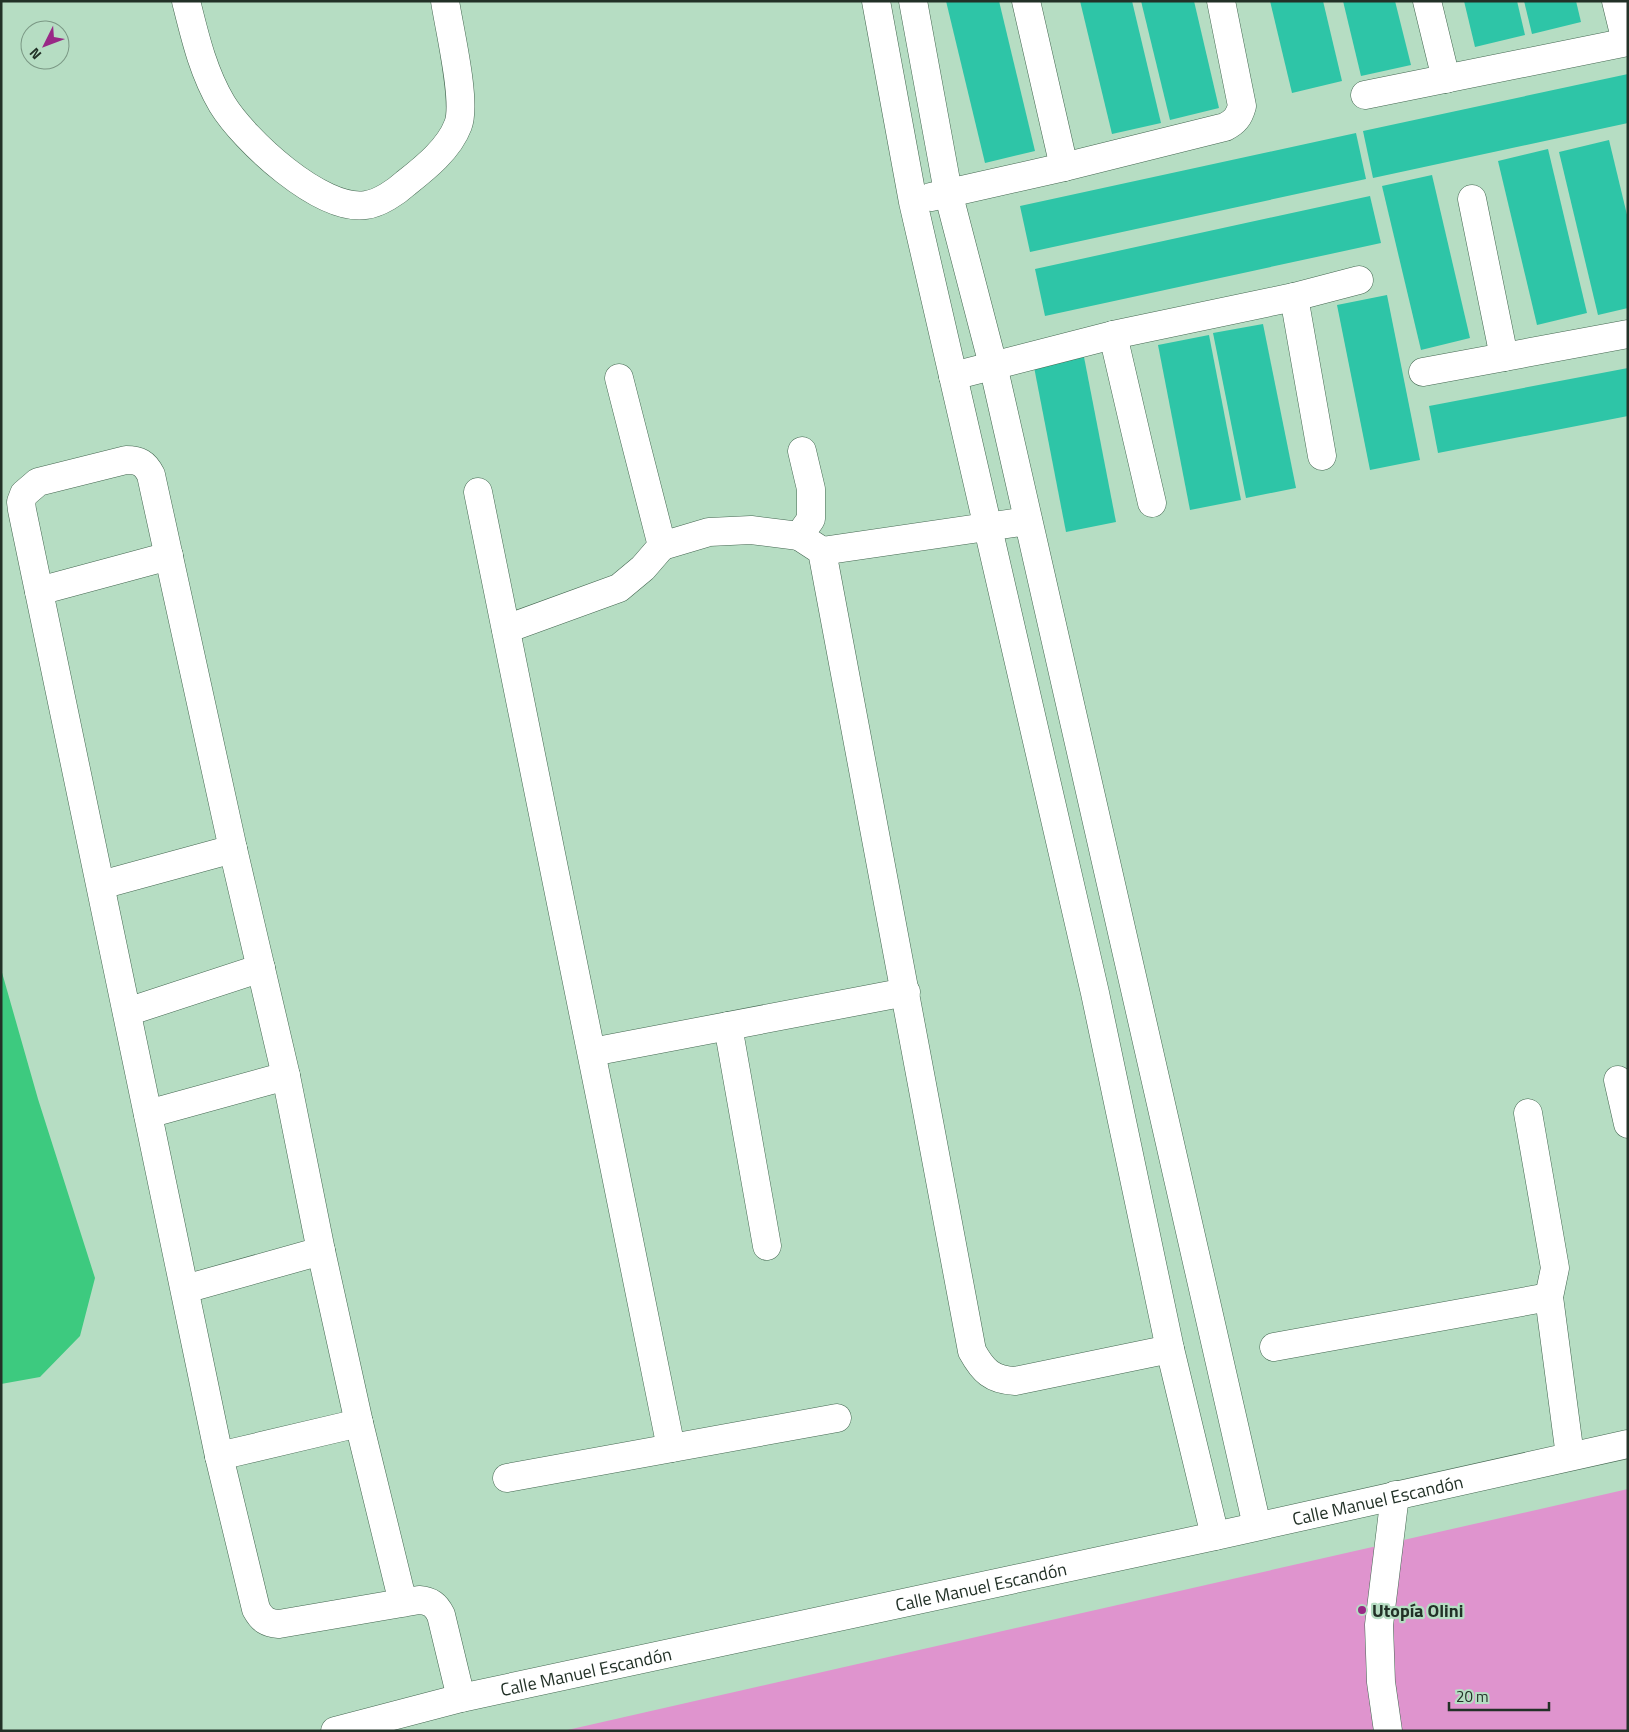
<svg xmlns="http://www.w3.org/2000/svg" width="1629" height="1732" font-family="'Titillium Web',sans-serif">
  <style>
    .green { fill: #df94ce }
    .water { fill: #3dca7f }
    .building { fill: #2ec5a7 }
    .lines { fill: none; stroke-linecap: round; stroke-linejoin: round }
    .minor-casing { stroke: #446751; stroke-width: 29 }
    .minor { stroke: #fff; stroke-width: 28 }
    .poi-dot { fill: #992886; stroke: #b6ddc3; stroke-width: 2 }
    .labels { text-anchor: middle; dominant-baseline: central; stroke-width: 4.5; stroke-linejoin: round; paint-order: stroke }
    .street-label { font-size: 18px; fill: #223127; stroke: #b6ddc3 }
    .poi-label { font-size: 18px; font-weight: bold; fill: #223127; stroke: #b6ddc3; text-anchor: start }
  </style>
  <rect width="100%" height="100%" fill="#b6ddc3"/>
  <path class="green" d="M1628 1489V1731H563Z"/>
  <path class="water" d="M1 969 38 1099 95 1278 80 1336 40 1377 1 1384Z"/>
  <g class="building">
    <path d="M946 1H999L1035 151 985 163Z"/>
    <path d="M1080 1H1132L1161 123 1112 134Z"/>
    <path d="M1141 1H1194L1219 108 1170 120Z"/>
    <path d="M1270 1H1323L1342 81 1292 93Z"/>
    <path d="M1343 1H1395L1411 65 1361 76Z"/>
    <path d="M1464 1H1517L1525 35 1475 47Z"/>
    <path d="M1524 1H1576L1581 22 1532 34Z"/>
    <path d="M1628 74V123L1373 178 1363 131Z"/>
    <path d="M1356 133 1366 179 1030 252 1020 206Z"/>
    <path d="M1609 140 1628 219V308L1598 315 1559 152Z"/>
    <path d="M1548 149 1587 313 1537 325 1498 161Z"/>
    <path d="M1432 175 1470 338 1421 350 1382 186Z"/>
    <path d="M1370 196 1381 243 1045 316 1035 269Z"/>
    <path d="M1387 295 1420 460 1370 470 1337 305Z"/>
    <path d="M1263 324 1296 488 1246 498 1213 333Z"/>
    <path d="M1209 335 1241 500 1190 510 1158 345Z"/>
    <path d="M1084 357 1116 522 1066 532 1034 367Z"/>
    <path d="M1628 368V416L1438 453 1429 406Z"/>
  </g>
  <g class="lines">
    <defs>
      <g id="minor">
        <path d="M186 1C195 37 203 72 222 104 244 140 321 212 366 205 380 203 396 192 406 183 425 168 449 149 458 125 467 102 449 28 445 1"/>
        <path d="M876 1 913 202 1095 993 1170 1349 1215 1536"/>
        <path d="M913 1 948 192 993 365 1257 1526"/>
        <path d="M1026 1 1064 167"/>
        <path d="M1427 1 1446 79"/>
        <path d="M1616 1 1626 42"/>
        <path d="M1365 95 1628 42"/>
        <path d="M931 197 1064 167 1225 127C1235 122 1239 117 1242 106L1221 1"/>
        <path d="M1472 199 1504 357"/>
        <path d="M1294 297 1359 280"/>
        <path d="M1113 335 1152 503"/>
        <path d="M1423 372 1628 334"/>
        <path d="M953 376 1113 335 1294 297 1322 456"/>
        <path d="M802 451 811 489V519L799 536 822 551 972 1351C983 1371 992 1380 1015 1381L1170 1349"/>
        <path d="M478 492 671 1448"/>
        <path d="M662 546 709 532 751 530 799 536"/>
        <path d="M822 551 1028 521"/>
        <path d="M39 591 169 556"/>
        <path d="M506 629 619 588 643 568 662 546 619 378"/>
        <path d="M101 885 233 849"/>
        <path d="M127 1012 261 968"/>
        <path d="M728 1026 767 1246"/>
        <path d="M592 1052 906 992"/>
        <path d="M1618 1080 1628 1124"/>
        <path d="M1528 1113 1555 1268 1549 1297 1570 1456"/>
        <path d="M148 1114 286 1076"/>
        <path d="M185 1289 321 1251"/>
        <path d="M1274 1347 1549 1297"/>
        <path d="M219 1456 359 1423"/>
        <path d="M507 1478 837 1418"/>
        <path d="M403 1603 359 1423 321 1251 286 1076 233 849 151 475C145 463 139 460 126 460L38 482 24 494 21 502 22 510 219 1456 256 1609C262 1620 267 1623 279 1624L419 1600C431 1601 436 1605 441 1615L461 1698"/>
        <path id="s1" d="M335 1731 461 1698 1215 1536 1628 1444"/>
        <path d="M1388 1731 1381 1682 1379 1625 1395 1495"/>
      </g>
    </defs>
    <use href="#minor" class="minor-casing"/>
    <use href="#minor" class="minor"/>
  </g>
  <circle class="poi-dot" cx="1362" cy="1610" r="5"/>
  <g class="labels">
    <g class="street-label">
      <text stroke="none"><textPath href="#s1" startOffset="1068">Calle Manuel Escandón</textPath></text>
      <text stroke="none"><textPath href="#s1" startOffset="662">Calle Manuel Escandón</textPath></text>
      <text stroke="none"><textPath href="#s1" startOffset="258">Calle Manuel Escandón</textPath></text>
    </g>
    <g class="poi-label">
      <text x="1372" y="1610">Utopía Olini</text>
    </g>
  </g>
  <rect width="1629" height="1732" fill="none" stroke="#223127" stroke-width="5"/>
  <g transform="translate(45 45) rotate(228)"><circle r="24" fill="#b6ddc3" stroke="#7b9885"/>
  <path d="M0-4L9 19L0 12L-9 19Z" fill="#992886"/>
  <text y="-8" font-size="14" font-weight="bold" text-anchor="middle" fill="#223127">N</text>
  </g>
  <path d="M1449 1702v8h100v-8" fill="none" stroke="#223127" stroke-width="2.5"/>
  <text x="1456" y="1702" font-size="15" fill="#223127" stroke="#b6ddc3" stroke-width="4" paint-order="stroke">20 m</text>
</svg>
